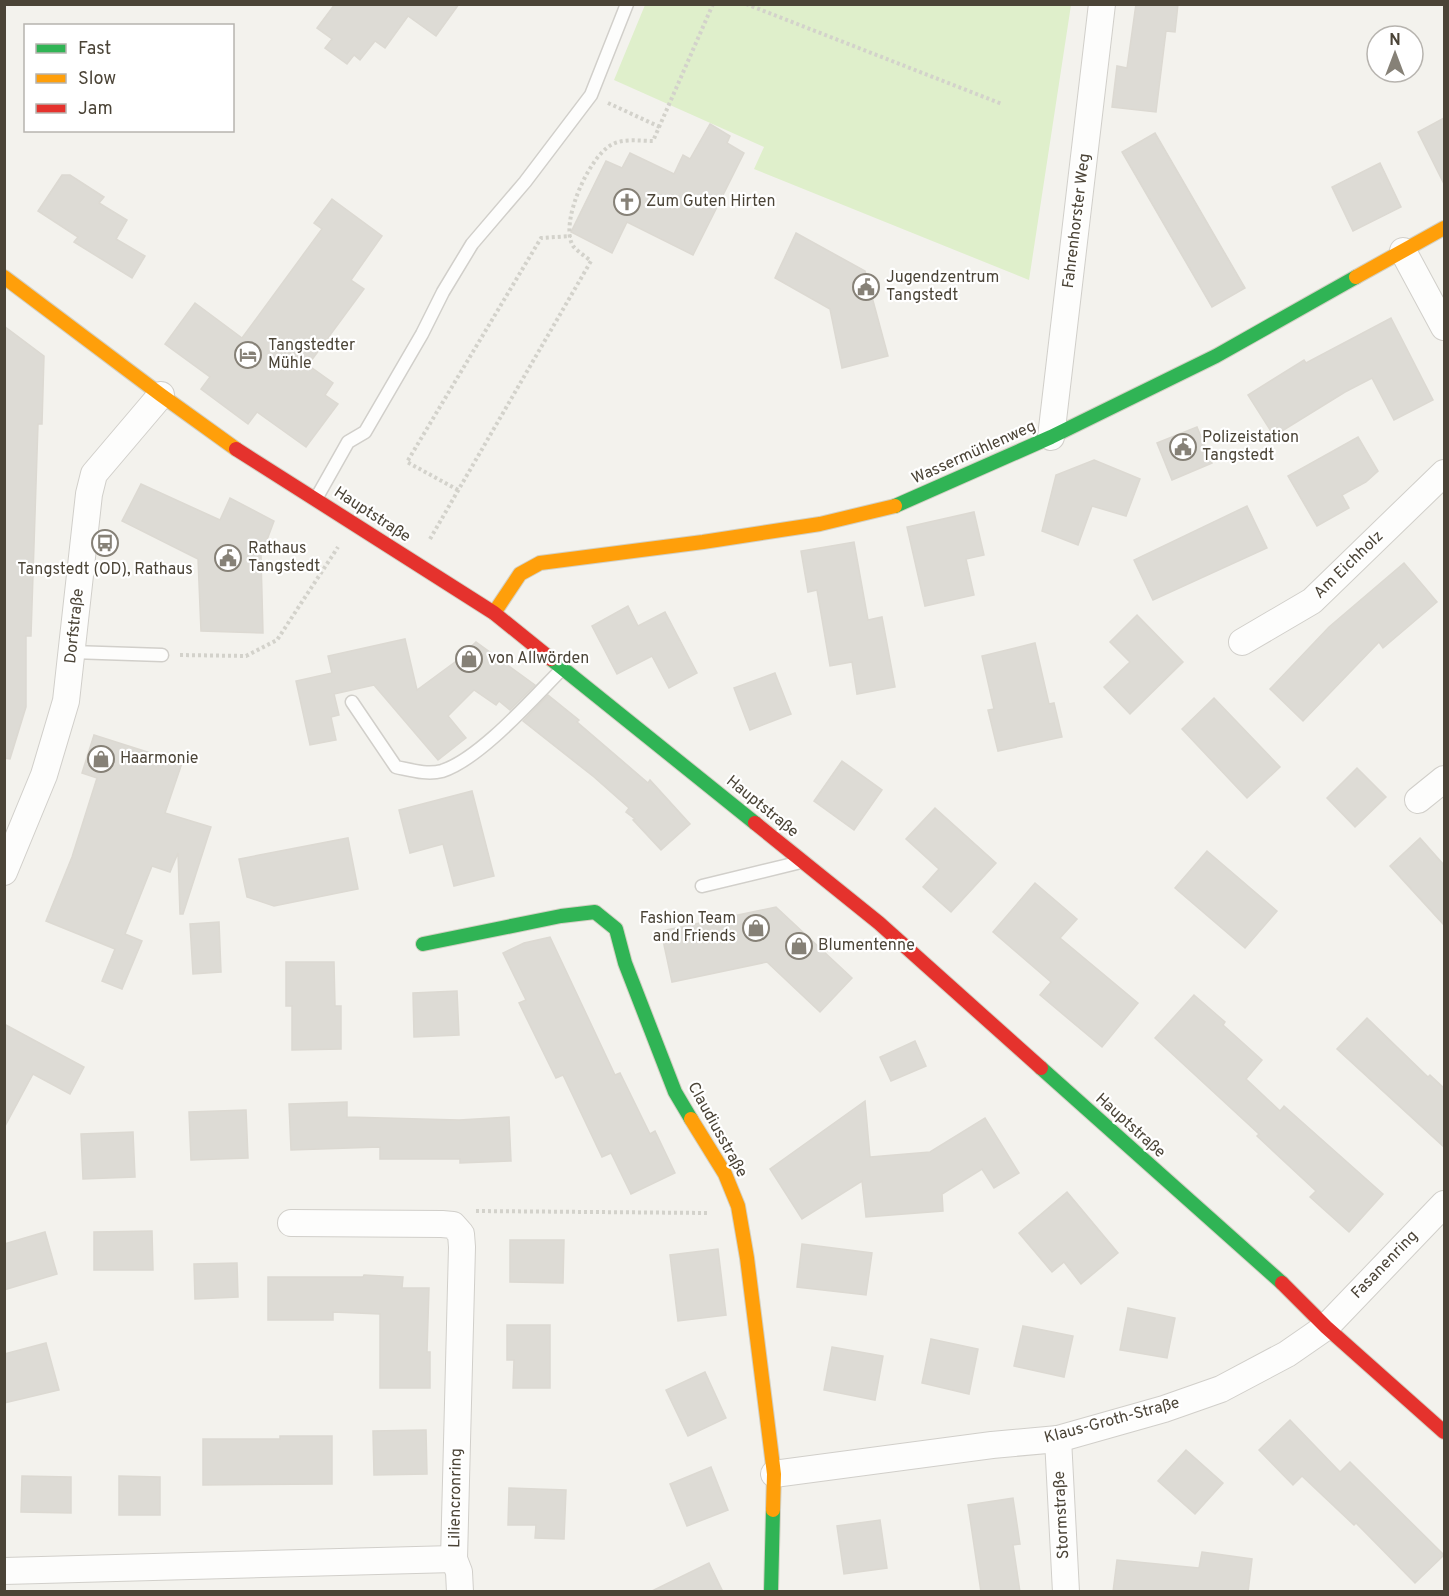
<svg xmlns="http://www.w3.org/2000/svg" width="1449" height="1596" font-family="Overpass,sans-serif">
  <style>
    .green { fill: #dfefcb }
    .building { fill: #dddbd5; stroke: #dcd9d2; stroke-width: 1.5 }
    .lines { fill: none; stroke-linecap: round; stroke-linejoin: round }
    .lane-casing { stroke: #d1cfca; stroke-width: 15 }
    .street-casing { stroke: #d1cfca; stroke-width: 28 }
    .fast-casing { stroke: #d3d0c3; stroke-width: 16 }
    .slow-casing { stroke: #d3d0c3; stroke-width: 16 }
    .jam-casing { stroke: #d3d0c3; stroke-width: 16 }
    .path { stroke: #d3d2cb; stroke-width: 4; stroke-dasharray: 3 3; stroke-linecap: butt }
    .lane { stroke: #fdfdfc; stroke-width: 12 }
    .street { stroke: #fdfdfc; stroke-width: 26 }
    .fast { stroke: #30b455; stroke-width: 14 }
    .slow { stroke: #ff9f0a; stroke-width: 14 }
    .jam { stroke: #e5322d; stroke-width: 14 }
    .labels { text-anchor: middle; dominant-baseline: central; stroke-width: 4.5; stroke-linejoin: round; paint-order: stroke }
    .poi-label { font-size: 16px; fill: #4b4437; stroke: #fff; text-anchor: start }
    .street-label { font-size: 16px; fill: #4b4437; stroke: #fff }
  </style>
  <rect width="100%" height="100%" fill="#f3f2ed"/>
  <path class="green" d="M645 5H1071L1029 280 754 169 764 147 614 80Z"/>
  <g class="building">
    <path d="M335 4H459L436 36 408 16 385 48 375 41 360 60 354 55 347 64 325 48 332 39 317 28Z"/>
    <path d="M1136 4H1178L1175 32 1166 31 1156 112 1112 107 1117 66 1127 68Z"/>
    <path d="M1444 118V184L1418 132Z"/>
    <path d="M710 124 730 136 727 143 744 153 693 255 627 222 612 253 571 232 606 161 622 168 630 153 674 174 683 155 690 159Z"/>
    <path d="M1155 133 1245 288 1212 307 1122 152Z"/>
    <path d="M1380 163 1401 207 1353 231 1332 187Z"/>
    <path d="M62 175H70L104 197 99 203 127 220 116 239 145 256 132 278 74 242 78 237 38 211Z"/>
    <path d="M332 199 382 236 351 280 364 289 308 365 333 383 325 395 338 404 306 447 257 412 248 424 201 389 210 377 165 344 195 303 242 338 322 229 314 223Z"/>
    <path d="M796 233 865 271 888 356 842 368 830 309 775 278Z"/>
    <path d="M1391 318 1433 400 1394 420 1372 378 1345 392 1274 436 1248 395 1304 360 1306 363Z"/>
    <path d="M4 326 44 356 42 424H38L31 636H26V707L10 759 4 758Z"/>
    <path d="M1197 427 1212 463 1172 480 1157 443Z"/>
    <path d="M1358 437 1378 471 1366 482 1342 495 1349 508 1317 526 1288 476Z"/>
    <path d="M1094 460 1140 479 1126 516 1092 506 1078 545 1042 531 1056 475Z"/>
    <path d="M141 484 220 520 230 498 274 521 261 556 263 633 201 631 198 559 122 521Z"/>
    <path d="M1247 506 1267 548 1153 600 1134 560Z"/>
    <path d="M974 512 984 555 966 559 974 595 925 606 907 527Z"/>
    <path d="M854 542 868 620 882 617 895 687 857 694 852 662 830 666 817 590 808 592 801 551Z"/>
    <path d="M1404 563 1437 602 1383 648 1379 642 1303 721 1270 689 1329 627Z"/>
    <path d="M628 606 638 626 665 612 697 673 669 688 652 656 617 674 592 626Z"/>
    <path d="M1137 615 1183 662 1130 714 1104 687 1130 662 1110 642Z"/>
    <path d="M405 639 417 690 455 662 476 642 535 685 510 710 499 701 496 705 474 690 448 716 466 738 438 760 374 685 334 694 339 715 331 717 336 740 310 745 296 681 332 673 328 656Z"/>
    <path d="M1035 643 1049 704 1054 703 1062 737 998 751 988 710 994 709 982 656Z"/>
    <path d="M775 673 791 714 750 730 734 688Z"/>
    <path d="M548 695 579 720 577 722 648 783 650 780 690 824 661 850 633 820 635 819 626 812 629 808 594 777 523 721Z"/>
    <path d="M1214 698 1280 767 1247 798 1182 729Z"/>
    <path d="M94 735 182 763 165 813 211 827 183 914H180L178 853 170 872 152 866 125 934 142 941 122 989 102 981 115 949 46 921 72 857 97 778 82 773Z"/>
    <path d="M842 761 882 790 854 830 814 801Z"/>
    <path d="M1357 768 1386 797 1355 827 1327 798Z"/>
    <path d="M472 791 494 876 454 886 443 844 410 853 399 810Z"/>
    <path d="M935 808 996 863 951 912 923 887 939 869 906 839Z"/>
    <path d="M348 838 358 889 274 906 247 897 239 859Z"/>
    <path d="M1420 838 1444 865V925L1390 866Z"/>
    <path d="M1207 851 1277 911 1245 948 1175 888Z"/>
    <path d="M1035 883 1077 919 1060 938 1138 1003 1102 1047 1040 995 1051 982 993 932Z"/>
    <path d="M776 907 852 978 820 1012 767 962 672 982 661 931Z"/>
    <path d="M219 922 221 972 193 974 190 924Z"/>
    <path d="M550 937 615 1075 620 1073 650 1134 655 1131 675 1173 631 1194 611 1153 602 1157 563 1075 556 1078 519 1003 526 1000 503 953 524 943Z"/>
    <path d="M286 962H334L335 1006H341V1049L292 1050V1006H286Z"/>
    <path d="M457 991 459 1035 414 1037 413 993Z"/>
    <path d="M1194 995 1225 1022 1223 1025 1262 1060 1246 1079 1280 1111 1284 1106 1383 1194 1349 1232 1310 1197 1316 1191 1257 1136 1259 1134 1155 1038Z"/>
    <path d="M1367 1018 1428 1077 1430 1075 1444 1088V1147L1337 1049Z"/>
    <path d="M4 1024 84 1067 70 1094 33 1074 4 1128Z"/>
    <path d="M915 1041 926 1066 891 1081 880 1057Z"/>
    <path d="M865 1101 870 1157 930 1152 985 1118 1019 1173 994 1188 982 1169 942 1194 943 1211 866 1217 862 1181 802 1219 770 1169Z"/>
    <path d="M347 1102V1117L459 1120 509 1117 511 1161 460 1163V1159H380V1147L291 1150 289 1104Z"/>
    <path d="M246 1110 248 1158 191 1160 189 1112Z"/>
    <path d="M133 1132 135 1177 83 1179 81 1134Z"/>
    <path d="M1067 1192 1118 1253 1081 1284 1064 1262 1052 1272 1019 1233Z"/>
    <path d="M152 1231 153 1270H94V1232Z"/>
    <path d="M45 1232 57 1274 4 1290V1244Z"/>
    <path d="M510 1240H564L563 1283 510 1282Z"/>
    <path d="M802 1244 872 1253 866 1295 797 1287Z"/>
    <path d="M718 1249 726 1315 678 1321 670 1255Z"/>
    <path d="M237 1263 238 1297 195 1299 194 1264Z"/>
    <path d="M364 1275 403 1277 402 1288H429L427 1352H430V1388H380V1314L333 1312V1320H268V1277H363Z"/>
    <path d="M1128 1308 1175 1318 1167 1358 1120 1350Z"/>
    <path d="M507 1325H550V1388H513L514 1360H507Z"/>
    <path d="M1023 1326 1073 1336 1064 1377 1014 1366Z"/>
    <path d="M931 1339 978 1349 969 1394 922 1383Z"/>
    <path d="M46 1343 59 1390 4 1403V1354Z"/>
    <path d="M832 1347 883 1356 875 1400 824 1390Z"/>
    <path d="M705 1372 726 1418 688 1436 666 1390Z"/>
    <path d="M1290 1420 1340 1472 1350 1462 1444 1555 1415 1583 1356 1523 1354 1525 1302 1476 1293 1485 1259 1450Z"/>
    <path d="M426 1430 427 1474 374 1475 373 1431Z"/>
    <path d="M280 1436H332V1484L203 1485V1439H280Z"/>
    <path d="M1186 1450 1223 1483 1195 1514 1158 1481Z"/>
    <path d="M711 1467 728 1510 687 1526 670 1484Z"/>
    <path d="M22 1476 71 1477V1513L21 1512Z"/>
    <path d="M119 1476 160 1477V1515H119Z"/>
    <path d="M509 1488 566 1490 564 1539 535 1538 536 1525H508Z"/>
    <path d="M1013 1498 1020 1544 1013 1545 1020 1592H981L968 1505Z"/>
    <path d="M880 1520 887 1568 844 1574 837 1526Z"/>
    <path d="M1202 1552 1252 1559 1248 1592H1113L1117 1560 1199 1568Z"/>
    <path d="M709 1563 723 1592H650Z"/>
  </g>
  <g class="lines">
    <defs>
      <g id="lane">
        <path d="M317 497 348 442 365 432 422 334 443 292 472 244 525 182 591 95 627 4"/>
        <path d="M72 652 162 655"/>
        <path d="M352 702 396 767C411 770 427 775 442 771 480 759 533 698 562 669"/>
        <path d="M702 886 797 863"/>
      </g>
      <g id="street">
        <path d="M1403 251 1444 327"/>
        <path d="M1051 437 1102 4"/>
        <path d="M1242 642 1312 601 1444 473"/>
        <path d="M1418 800 1444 779"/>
        <path d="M4 872 44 775 66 701 89 494 94 474 161 395"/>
        <path d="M291 1223 442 1224 453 1225 461 1234 462 1247 454 1559 459 1572 460 1592"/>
        <path d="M1058 1439 1066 1592"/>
        <path d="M774 1474 992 1445 1058 1439 1164 1409 1221 1389 1287 1354 1326 1327 1444 1204"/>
        <path d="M4 1571 454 1559"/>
      </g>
      <g id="fast">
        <path d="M895 506 1051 437 1216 356 1356 277"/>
        <path d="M551 659 755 823"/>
        <path d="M423 944 561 916 595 912 616 929 625 963 675 1092 691 1119"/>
        <path d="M1041 1068 1282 1283"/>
        <path d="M771 1592 773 1510"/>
      </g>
      <g id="slow">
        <path d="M4 277 161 395 236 449"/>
        <path d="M1356 277 1444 228"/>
        <path d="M494 613 520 574 540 563 703 542 820 524 895 506"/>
        <path d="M691 1119 725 1174 738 1206 747 1258 774 1474 773 1510"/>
      </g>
      <g id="jam">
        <path d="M236 449 494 613 551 659"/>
        <path d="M755 823 879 923 1041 1068"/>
        <path d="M1282 1283 1326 1327 1444 1432"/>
      </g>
    </defs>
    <use href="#lane" class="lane-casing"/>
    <use href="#street" class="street-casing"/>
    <use href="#fast" class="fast-casing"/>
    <use href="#slow" class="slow-casing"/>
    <use href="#jam" class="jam-casing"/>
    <g class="path">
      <path d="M746 4 1002 104"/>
      <path d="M608 103 660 127"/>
      <path d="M458 490 407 462 541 238 571 236"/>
      <path d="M430 539 591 261C586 257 577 251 573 246 559 223 589 157 611 145 623 138 640 141 653 141L713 4"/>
      <path d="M180 655 246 656 277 640 338 547"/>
      <path d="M476 1211 708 1213"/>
    </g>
    <use href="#lane" class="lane"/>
    <use href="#street" class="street"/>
    <use href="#fast" class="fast"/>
    <use href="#slow" class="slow"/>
    <use href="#jam" class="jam"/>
  </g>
  <defs>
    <symbol id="church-ring" viewBox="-11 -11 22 22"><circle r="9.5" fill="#fff" stroke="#868177" stroke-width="1.5"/><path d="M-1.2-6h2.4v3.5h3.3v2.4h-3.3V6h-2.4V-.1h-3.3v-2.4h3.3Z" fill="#868177"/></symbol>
    <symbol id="civic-ring" viewBox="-11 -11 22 22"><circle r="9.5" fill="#fff" stroke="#868177" stroke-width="1.5"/><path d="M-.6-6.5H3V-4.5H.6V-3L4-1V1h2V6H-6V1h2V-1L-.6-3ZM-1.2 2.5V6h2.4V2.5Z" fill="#868177"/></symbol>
    <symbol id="hotel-ring" viewBox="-11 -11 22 22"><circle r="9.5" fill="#fff" stroke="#868177" stroke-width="1.5"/><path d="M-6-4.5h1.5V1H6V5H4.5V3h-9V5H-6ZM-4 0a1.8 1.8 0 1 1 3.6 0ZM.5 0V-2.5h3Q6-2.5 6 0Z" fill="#868177"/></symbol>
    <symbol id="bus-ring" viewBox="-11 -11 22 22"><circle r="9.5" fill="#fff" stroke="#868177" stroke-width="1.5"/><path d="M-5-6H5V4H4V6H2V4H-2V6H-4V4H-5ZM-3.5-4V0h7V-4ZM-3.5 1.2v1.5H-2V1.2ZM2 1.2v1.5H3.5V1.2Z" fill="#868177"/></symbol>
    <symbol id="shop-ring" viewBox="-11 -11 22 22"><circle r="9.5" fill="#fff" stroke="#868177" stroke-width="1.5"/><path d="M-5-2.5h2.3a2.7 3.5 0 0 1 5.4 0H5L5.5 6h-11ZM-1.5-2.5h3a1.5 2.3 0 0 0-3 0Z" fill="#868177"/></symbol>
  </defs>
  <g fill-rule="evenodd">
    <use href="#church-ring" x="612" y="187" width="30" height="30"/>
    <use href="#civic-ring" x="851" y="272" width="30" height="30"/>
    <use href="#hotel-ring" x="233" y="340" width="30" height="30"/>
    <use href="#civic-ring" x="1168" y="432" width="30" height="30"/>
    <use href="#bus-ring" x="90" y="528" width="30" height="30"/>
    <use href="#civic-ring" x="213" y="543" width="30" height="30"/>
    <use href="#shop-ring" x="454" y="644" width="30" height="30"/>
    <use href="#shop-ring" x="86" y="744" width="30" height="30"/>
    <use href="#shop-ring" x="741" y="913" width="30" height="30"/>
    <use href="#shop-ring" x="784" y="931" width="30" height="30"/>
  </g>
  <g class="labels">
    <g class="poi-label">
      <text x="646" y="202">Zum Guten Hirten</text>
      <text x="886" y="278">Jugendzentrum<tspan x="886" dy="18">Tangstedt</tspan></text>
      <text x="268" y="346">Tangstedter<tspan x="268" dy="18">Mühle</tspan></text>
      <text x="1202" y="438">Polizeistation<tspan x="1202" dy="18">Tangstedt</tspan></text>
      <text x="248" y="549">Rathaus<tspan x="248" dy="18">Tangstedt</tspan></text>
      <text x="105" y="570" text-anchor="middle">Tangstedt (OD), Rathaus</text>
      <text x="488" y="659">von Allwörden</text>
      <text x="120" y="759">Haarmonie</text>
      <text x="736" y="919" text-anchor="end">Fashion Team<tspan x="736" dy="18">and Friends</tspan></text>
      <text x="818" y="946">Blumentenne</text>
    </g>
    <g class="street-label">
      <text transform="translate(1077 221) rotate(-83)">Fahrenhorster Weg</text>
      <text transform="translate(974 453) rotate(-24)">Wassermühlenweg</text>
      <text transform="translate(372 515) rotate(33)">Hauptstraße</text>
      <text transform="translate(1349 565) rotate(-44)">Am Eichholz</text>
      <text transform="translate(75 626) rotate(-84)">Dorfstraße</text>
      <text transform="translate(762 807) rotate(39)">Hauptstraße</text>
      <text transform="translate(1130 1126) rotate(42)">Hauptstraße</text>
      <text transform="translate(717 1130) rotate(61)">Claudiusstraße</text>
      <text transform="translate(1385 1265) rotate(-46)">Fasanenring</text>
      <text transform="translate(1112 1421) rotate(-15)">Klaus-Groth-Straße</text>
      <text transform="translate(456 1498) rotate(-89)">Liliencronring</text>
      <text transform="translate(1062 1515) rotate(-93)">Stormstraße</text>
    </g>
  </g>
  <rect width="1449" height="1596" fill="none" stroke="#4b4437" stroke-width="12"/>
  <rect x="24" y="24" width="210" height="108" fill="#ffffff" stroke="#b7b4af" stroke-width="1.5"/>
  <rect x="36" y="44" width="30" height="9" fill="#30b455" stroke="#b7b4af" stroke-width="1.5"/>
  <text x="78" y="54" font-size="18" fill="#4b4437">Fast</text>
  <rect x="36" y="74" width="30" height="9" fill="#ff9f0a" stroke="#b7b4af" stroke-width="1.5"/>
  <text x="78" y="84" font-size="18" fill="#4b4437">Slow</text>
  <rect x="36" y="104" width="30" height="9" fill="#e5322d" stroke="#b7b4af" stroke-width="1.5"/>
  <text x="78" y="114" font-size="18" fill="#4b4437">Jam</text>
  <g transform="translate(1395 54)"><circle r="28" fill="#ffffff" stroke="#b7b4af" stroke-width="1.5"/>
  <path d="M0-4.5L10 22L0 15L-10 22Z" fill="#868177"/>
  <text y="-9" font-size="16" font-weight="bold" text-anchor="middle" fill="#4b4437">N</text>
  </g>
</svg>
